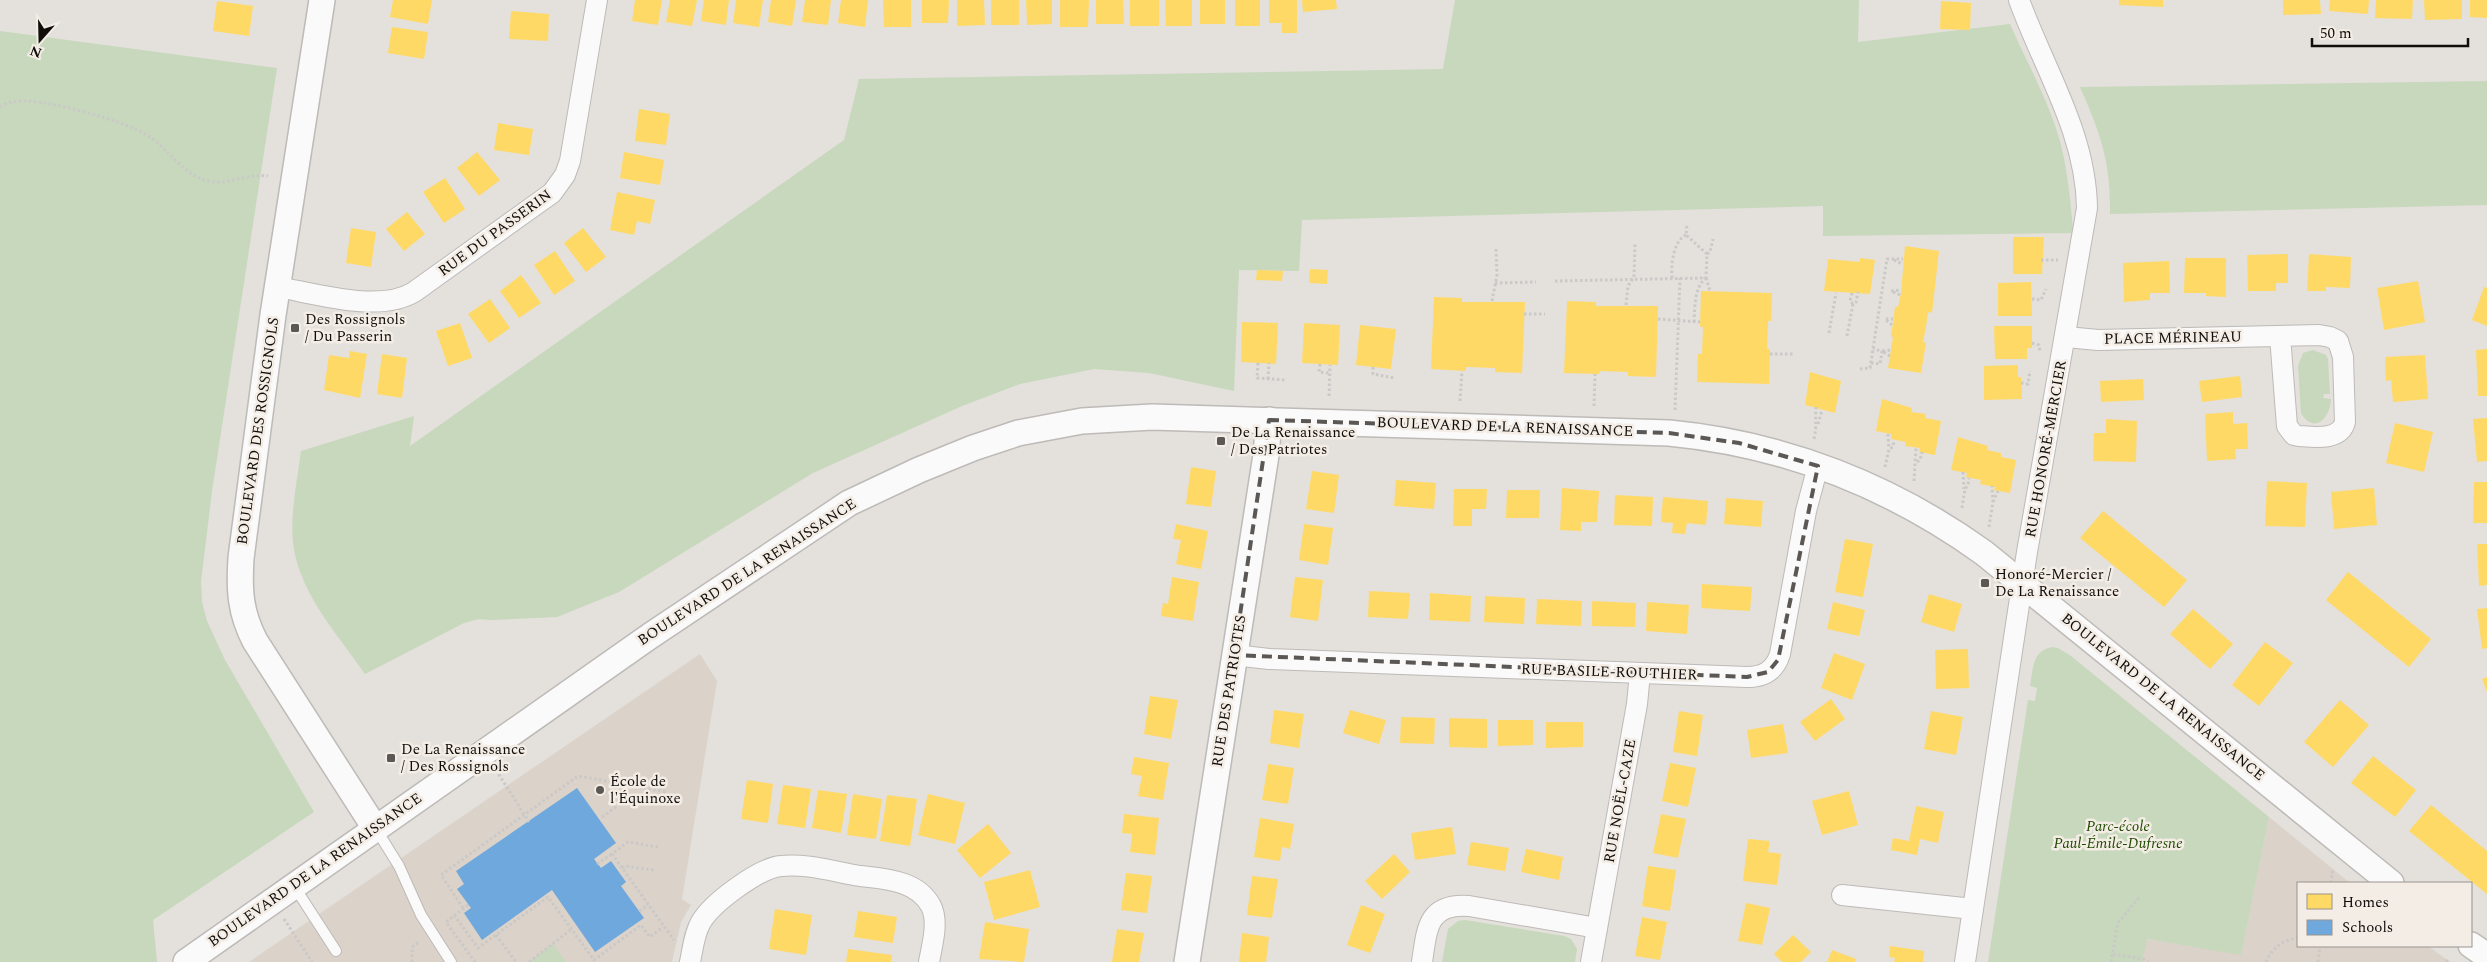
<svg xmlns="http://www.w3.org/2000/svg" width="2487" height="962" font-family="Spectral,serif">
  <style>
    .built { fill: #dbd2c9 }
    .green { fill: #c7d8bc }
    .homes { fill: #ffd966 }
    .schools { fill: #6fa8dc }
    .lines { fill: none; stroke-linecap: round; stroke-linejoin: round }
    .service-casing { stroke: #bdbab7; stroke-width: 12 }
    .minor-casing { stroke: #bdbab7; stroke-width: 22 }
    .tertiary-casing { stroke: #bdbab7; stroke-width: 28 }
    .path { stroke: #cac9c8; stroke-width: 3; stroke-dasharray: 2.5 2.5; stroke-linecap: butt }
    .service { stroke: #fbfafa; stroke-width: 10 }
    .minor { stroke: #fbfafa; stroke-width: 20 }
    .tertiary { stroke: #fbfafa; stroke-width: 25 }
    .marked { fill: none; stroke: #5a5754; stroke-width: 4; stroke-dasharray: 10 6; stroke-linejoin: round }
    .poi-dot { fill: #5a5754; stroke: #f4ede5; stroke-width: 2 }
    .labels { text-anchor: middle; dominant-baseline: central; stroke-width: 5; stroke-linejoin: round; paint-order: stroke }
    .street-label { font-size: 15px; fill: #100d0b; stroke: #f4ede5 }
    .poi-label { font-size: 15px; fill: #100d0b; stroke: #f4ede5; text-anchor: start }
    .park-label { font-size: 15px; font-style: italic; fill: #1e4a00; stroke: #f4ede5 }
  </style>
  <rect width="100%" height="100%" fill="#e4e0dc"/>
  <g class="built">
    <path d="M700 654 717 681 682 899 691 905 681 922 672 962H249Z"/>
    <path d="M2269 817 2350 883H2298V946H2428L2450 962H2142L2146 939 2241 954Z"/>
  </g>
  <g class="green">
    <path d="M1455 0H1859L1858 42 2010 24C2027 63 2050 103 2061 145 2068 174 2071 203 2073 233L1823 236V206L1302 220 1299 271 1239 270 1234 391 1149 373 1094 369 1020 384 962 406 813 473 619 592 557 617 491 620 479 619 464 623 365 674C338 635 299 593 293 543 290 513 297 482 301 451L414 416 410 446 844 140 859 79 1443 69Z"/>
    <path d="M0 31 277 68 212 491 201 582 202 602 207 621 225 660 314 812 153 920 157 962H0Z"/>
    <path d="M2487 81V205L2110 214C2111 162 2101 135 2080 87Z"/>
    <path d="M2313 350 2326 355 2328 359 2330 394H2324L2323 398 2331 399C2330 420 2313 434 2301 413L2298 366 2303 353Z"/>
    <path d="M2052 647 2058 648 2071 656 2269 817 2241 955 2147 939 2142 962H1988L2028 700 2035 701 2037 688 2030 686C2033 669 2032 651 2052 647Z"/>
    <path d="M1465 920 1564 936 1571 939 1577 949 1575 962H1442L1448 929 1458 921Z"/>
    <path d="M553 944 566 962H529Z"/>
  </g>
  <g class="homes">
    <path d="M393 0H432L428 24 390 17Z"/>
    <path d="M635 0H662L658 25 632 21Z"/>
    <path d="M670 0H697L692 26 666 22Z"/>
    <path d="M704 0H729L726 25 701 21Z"/>
    <path d="M736 0H763L759 27 733 23Z"/>
    <path d="M771 0H796L792 26 768 22Z"/>
    <path d="M805 0H831L828 25 802 22Z"/>
    <path d="M841 0H868L865 27 838 23Z"/>
    <path d="M883 0H911V27H884Z"/>
    <path d="M922 0H949L948 23H922Z"/>
    <path d="M957 0H984L985 25 957 26Z"/>
    <rect x="991" y="0" width="28" height="25"/>
    <path d="M1026 0H1052V24L1027 25Z"/>
    <path d="M1060 0H1089L1088 27H1060Z"/>
    <path d="M1096 0H1123L1124 24H1096Z"/>
    <rect x="1130" y="0" width="29" height="26"/>
    <path d="M1165 0H1192V26H1166Z"/>
    <rect x="1200" y="0" width="25" height="24"/>
    <rect x="1235" y="0" width="25" height="26"/>
    <path d="M1269 0H1297V33H1282V23H1269Z"/>
    <path d="M1302 0H1336L1337 9 1303 12Z"/>
    <path d="M2119 0H2163V7L2119 5Z"/>
    <path d="M2283 0H2320L2321 14 2283 15Z"/>
    <path d="M2330 0H2369L2368 14 2329 11Z"/>
    <path d="M2376 0H2413L2412 19 2375 18Z"/>
    <path d="M2424 0H2462V19L2425 20Z"/>
    <path d="M2470 0H2487V18L2470 17Z"/>
    <path d="M217 1 253 6 249 36 213 31Z"/>
    <path d="M1941 1 1971 3 1970 30 1940 29Z"/>
    <path d="M511 11 549 14 548 41 509 39Z"/>
    <path d="M392 27 428 32 424 59 388 53Z"/>
    <path d="M639 109 670 114 666 145 635 141Z"/>
    <path d="M498 123 533 129 529 155 494 150Z"/>
    <path d="M477 152 500 180 479 196 457 168Z"/>
    <path d="M624 152 664 160 660 185 620 178Z"/>
    <path d="M445 178 465 209 444 223 423 192Z"/>
    <path d="M617 192 655 200 650 224 637 221 634 235 610 230Z"/>
    <path d="M407 212 425 234 404 251 386 229Z"/>
    <path d="M351 228 376 232 371 267 346 263Z"/>
    <path d="M583 228 606 257 586 272 564 243Z"/>
    <path d="M2013 237H2044L2042 274H2013Z"/>
    <path d="M1905 246 1939 251 1932 313 1928 312 1926 327 1923 342 1926 343 1921 373 1888 368 1893 337H1891L1895 307H1898L1901 293Z"/>
    <path d="M555 251 575 281 554 295 534 265Z"/>
    <path d="M2288 254V283H2276V291H2248L2247 255Z"/>
    <path d="M2309 254 2351 257 2350 288 2326 287V291H2307Z"/>
    <path d="M1860 258 1875 260 1870 294 1824 291 1828 259 1860 262Z"/>
    <path d="M2185 258H2226V297L2206 296V293H2184Z"/>
    <path d="M2169 261 2170 293H2150V300L2124 302 2123 263Z"/>
    <path d="M1310 269 1328 270 1327 284 1309 283Z"/>
    <path d="M1257 270 1283 271 1282 281 1256 280Z"/>
    <path d="M521 275 541 303 519 318 500 291Z"/>
    <path d="M2418 281 2425 322 2384 330 2377 288Z"/>
    <path d="M2031 282 2032 316H1998V283Z"/>
    <path d="M2484 287 2487 288V326L2472 320Z"/>
    <path d="M1701 291 1772 293 1771 321H1768L1767 349H1770L1769 384 1697 382 1698 354H1702L1703 327H1700Z"/>
    <path d="M1434 297 1462 298V302H1525L1522 373 1495 372V368L1466 367V371L1431 369Z"/>
    <path d="M490 299 510 328 489 343 468 314Z"/>
    <path d="M1567 301 1596 302V306H1658L1656 377 1628 376V372L1600 371 1599 374 1564 373Z"/>
    <path d="M1242 322 1278 323 1276 364 1241 362Z"/>
    <path d="M460 323 472 358 448 366 436 331Z"/>
    <path d="M1304 323 1340 325 1338 365 1302 363Z"/>
    <path d="M1360 325 1396 329 1391 369 1356 365Z"/>
    <path d="M1994 326H2032V348H2027V359H1995Z"/>
    <path d="M2487 349V396H2478L2476 350Z"/>
    <path d="M350 351 367 354 360 398 324 390 329 355 349 358Z"/>
    <path d="M382 354 407 358 402 398 377 394Z"/>
    <path d="M2425 355 2428 399 2393 402 2391 380 2386 381 2385 357Z"/>
    <path d="M2018 365V377H2021L2022 399 1984 400V366Z"/>
    <path d="M1810 372 1841 381 1835 413 1805 405Z"/>
    <path d="M2240 376 2242 397 2202 402 2199 381Z"/>
    <path d="M2143 379 2144 400 2101 402 2100 381Z"/>
    <path d="M1882 399 1912 408 1911 412 1926 414 1925 418 1941 421 1935 455 1919 452 1920 448 1905 446 1906 442 1891 439V434L1876 431Z"/>
    <path d="M2233 412V424L2247 423 2248 449H2235L2236 459 2207 461 2205 414Z"/>
    <path d="M2487 418V461L2477 462 2473 419Z"/>
    <path d="M2106 419 2137 421 2136 462 2093 461 2094 433H2106Z"/>
    <path d="M2395 423 2433 432 2424 472 2386 463Z"/>
    <path d="M1958 437 1988 446 1987 450 2001 453V457L2016 460 2010 493 1994 490 1995 487 1980 484 1981 480 1966 477 1967 473 1951 470Z"/>
    <path d="M1191 467 1216 471 1211 507 1186 504Z"/>
    <path d="M1312 471 1339 475 1334 513 1306 509Z"/>
    <path d="M1396 480 1436 483 1434 509 1394 506Z"/>
    <path d="M2267 481 2307 483 2305 527 2265 526Z"/>
    <path d="M2474 482H2487V523H2473Z"/>
    <path d="M1562 488 1599 491 1597 522H1581V531L1560 530Z"/>
    <path d="M2374 488 2377 525 2334 529 2331 492Z"/>
    <path d="M1454 489H1487L1486 509H1472V526H1453Z"/>
    <path d="M1507 490H1540L1539 518H1506Z"/>
    <path d="M1615 495 1653 497 1652 526 1614 525Z"/>
    <path d="M1663 497 1708 501 1706 525 1687 523 1685 534 1672 533 1673 523 1661 522Z"/>
    <path d="M1726 498 1763 501 1761 527 1724 524Z"/>
    <path d="M2103 511 2187 580 2164 607 2080 538Z"/>
    <path d="M1176 524 1208 531 1201 569 1176 564 1181 540 1173 539Z"/>
    <path d="M1304 524 1333 528 1328 565 1299 560Z"/>
    <path d="M1845 539 1873 544 1863 597 1835 592Z"/>
    <path d="M2477 544H2487V585L2479 586Z"/>
    <path d="M2348 572 2431 639 2409 667 2326 600Z"/>
    <path d="M1172 577 1199 582 1193 621 1161 616 1163 603 1168 604Z"/>
    <path d="M1295 577 1323 580 1318 621 1290 617Z"/>
    <path d="M1702 584 1752 587 1750 611 1701 608Z"/>
    <path d="M1369 591 1410 593 1408 619 1368 617Z"/>
    <path d="M1430 593 1471 596 1470 622 1429 620Z"/>
    <path d="M1929 594 1962 604 1954 632 1921 622Z"/>
    <path d="M1485 596 1525 598 1524 624 1484 622Z"/>
    <path d="M1537 599 1582 601 1581 626 1536 624Z"/>
    <path d="M1592 601 1636 603 1635 627 1592 626Z"/>
    <path d="M1647 602 1689 605 1687 634 1646 631Z"/>
    <path d="M1833 602 1865 610 1859 636 1827 629Z"/>
    <path d="M2487 608V648L2482 649 2477 609Z"/>
    <path d="M2193 609 2233 644 2210 669 2170 634Z"/>
    <path d="M2265 642 2293 663 2259 706 2232 685Z"/>
    <path d="M1968 649 1969 688 1936 689 1935 650Z"/>
    <path d="M1834 653 1865 664 1852 700 1821 688Z"/>
    <path d="M2487 677V692L2482 679Z"/>
    <path d="M1150 696 1178 700 1171 739 1144 734Z"/>
    <path d="M1831 699 1845 719 1815 741 1800 722Z"/>
    <path d="M2340 700 2369 725 2333 767 2304 742Z"/>
    <path d="M1274 710 1304 714 1299 748 1270 743Z"/>
    <path d="M1350 710 1386 720 1379 744 1343 733Z"/>
    <path d="M1679 711 1703 715 1697 756 1673 752Z"/>
    <path d="M1931 711 1963 717 1956 755 1924 749Z"/>
    <path d="M1401 717 1435 718 1434 744 1400 743Z"/>
    <path d="M1449 718 1487 719V748L1449 747Z"/>
    <path d="M1498 720H1533V745L1498 746Z"/>
    <path d="M1546 722H1583V747L1546 748Z"/>
    <path d="M1783 724 1788 753 1751 758 1747 730Z"/>
    <path d="M2373 756 2416 790 2395 817 2351 783Z"/>
    <path d="M1134 757 1169 763 1163 800 1138 796 1142 776 1131 774Z"/>
    <path d="M1670 763 1696 768 1688 807 1662 801Z"/>
    <path d="M1268 764 1294 768 1288 804 1262 800Z"/>
    <path d="M747 780 773 784 768 823 741 819Z"/>
    <path d="M783 785 811 789 805 828 777 824Z"/>
    <path d="M818 790 847 794 841 833 812 828Z"/>
    <path d="M1849 791 1858 825 1822 835 1812 801Z"/>
    <path d="M853 794 882 799 876 839 847 835Z"/>
    <path d="M928 794 965 803 955 844 918 835Z"/>
    <path d="M887 795 917 799 910 846 880 841Z"/>
    <path d="M2431 805 2487 851V894L2409 831Z"/>
    <path d="M1916 806 1944 812 1938 843 1920 839 1917 855 1891 850 1893 838 1909 841Z"/>
    <path d="M1124 814 1159 818 1155 855 1130 852 1132 834 1122 833Z"/>
    <path d="M1661 814 1686 819 1678 858 1653 853Z"/>
    <path d="M1260 818 1294 824 1290 849 1282 847 1280 861 1254 857Z"/>
    <path d="M988 824 1011 853 980 878 957 850Z"/>
    <path d="M1452 827 1456 854 1415 860 1411 833Z"/>
    <path d="M1748 839 1770 841 1768 852 1781 854 1777 885 1743 881Z"/>
    <path d="M1471 842 1509 848 1505 871 1467 865Z"/>
    <path d="M1526 849 1563 857 1559 880 1521 872Z"/>
    <path d="M1394 854 1410 872 1382 899 1365 881Z"/>
    <path d="M1648 866 1676 870 1670 911 1642 906Z"/>
    <path d="M1030 870 1040 907 994 920 984 882Z"/>
    <path d="M1126 873 1152 876 1147 913 1121 910Z"/>
    <path d="M1252 876 1278 879 1272 918 1247 915Z"/>
    <path d="M1746 903 1770 908 1762 945 1738 941Z"/>
    <path d="M1361 905 1385 914 1370 953 1347 945Z"/>
    <path d="M775 909 812 915 806 955 769 949Z"/>
    <path d="M858 911 897 917 893 943 854 937Z"/>
    <path d="M1642 917 1667 922 1660 960 1635 956Z"/>
    <path d="M985 922 1029 929 1024 962 979 959Z"/>
    <path d="M1117 929 1144 933 1139 962H1112Z"/>
    <path d="M1242 933 1269 937 1266 962H1239Z"/>
    <path d="M1793 935 1811 952 1801 962H1782L1774 954Z"/>
    <path d="M1890 946 1924 951 1923 962H1894L1895 958 1889 957Z"/>
    <path d="M848 949 892 955 891 962H846Z"/>
    <path d="M1832 950 1856 959 1855 962H1827Z"/>
  </g>
  <path class="schools" d="M577 788 616 843 594 859 601 868 611 861 626 882 621 886 644 918 595 952 552 890 482 940 464 913 471 908 457 889 464 884 456 871Z"/>
  <g class="lines">
    <defs>
      <g id="service">
        <path d="M376 829 399 866 421 915 451 962"/>
        <path d="M294 886 336 951"/>
      </g>
      <g id="minor">
        <path d="M278 287C317 294 380 313 414 292L552 193 565 175 570 161 597 0"/>
        <path d="M2066 337 2098 340 2319 335 2330 337 2338 341 2343 357 2345 422C2340 441 2314 437 2299 436L2294 435 2287 426 2280 336"/>
        <path d="M1234 655 1269 659 1747 677C1764 677 1775 670 1780 654L1806 511 1818 466"/>
        <path d="M1842 895 1973 909"/>
        <path d="M690 962C693 948 694 934 701 922 712 903 759 868 781 866 806 863 835 872 860 876 885 879 917 880 931 906 939 922 932 945 929 962"/>
        <path d="M1422 962C1427 929 1427 903 1469 906L1597 928"/>
        <path d="M1591 962 1637 704 1640 673"/>
        <path d="M1965 962 2027 552 2087 208C2086 133 2044 69 2019 0"/>
      </g>
      <g id="tertiary">
        <path d="M322 0 273 315 241 558C239 590 240 612 255 641L375 828"/>
        <path d="M2471 945 2487 956"/>
        <path d="M186 962 650 636 849 503 919 470 973 448 1018 433 1082 421 1152 417 1669 433C1784 444 1891 486 1984 553L2391 883"/>
        <path d="M1187 962 1266 455 1269 420"/>
      </g>
    </defs>
    <use href="#service" class="service-casing"/>
    <use href="#minor" class="minor-casing"/>
    <use href="#tertiary" class="tertiary-casing"/>
    <g class="path">
      <path d="M0 107C5 104 12 101 18 101 46 99 127 121 150 137 167 149 183 173 204 180 224 187 247 173 268 176"/>
      <path d="M1707 254 1710 252 1713 239"/>
      <path d="M1894 260 1902 264"/>
      <path d="M2041 260H2058"/>
      <path d="M1672 278C1671 265 1673 241 1686 235"/>
      <path d="M1706 278 1710 291"/>
      <path d="M1555 281 1706 278 1707 254 1686 235 1687 224"/>
      <path d="M1495 283 1536 282"/>
      <path d="M1852 293 1850 301 1853 304 1856 302 1858 292"/>
      <path d="M1900 295 1891 291 1901 290"/>
      <path d="M2032 299 2041 300 2046 289"/>
      <path d="M1492 301 1497 275 1496 247"/>
      <path d="M1626 305 1628 286 1634 277 1635 242"/>
      <path d="M1524 314H1545"/>
      <path d="M1658 319 1700 322"/>
      <path d="M1694 322C1695 306 1694 290 1705 278"/>
      <path d="M1892 325 1885 319H1893"/>
      <path d="M1829 333 1836 293"/>
      <path d="M1847 336 1853 304"/>
      <path d="M2032 343 2039 345 2040 351"/>
      <path d="M1770 354H1795"/>
      <path d="M1890 356 1882 351 1891 350"/>
      <path d="M1258 363 1257 378 1285 380"/>
      <path d="M1871 363 1880 364 1882 351 1873 349"/>
      <path d="M1320 364 1319 372 1329 373"/>
      <path d="M1373 367V374L1394 378"/>
      <path d="M1860 369 1870 368 1887 259H1903"/>
      <path d="M1268 379 1269 363"/>
      <path d="M2021 383 2028 384 2030 371"/>
      <path d="M1329 396 1330 365"/>
      <path d="M1460 401 1462 371"/>
      <path d="M1594 406 1595 374"/>
      <path d="M1675 410 1680 278"/>
      <path d="M1818 424 1822 410"/>
      <path d="M1888 434 1889 449"/>
      <path d="M1814 439C1817 426 1815 419 1816 407"/>
      <path d="M1917 462 1920 460 1922 452"/>
      <path d="M1885 467 1889 449 1893 447 1894 440"/>
      <path d="M1963 472 1964 489"/>
      <path d="M1914 481 1916 448"/>
      <path d="M1993 502 1998 491"/>
      <path d="M1962 508 1965 489 1968 485 1969 478"/>
      <path d="M1989 527 1993 502 1992 486"/>
      <path d="M496 770 529 822"/>
      <path d="M602 817 620 804 625 785"/>
      <path d="M658 847 628 842 612 854 674 940"/>
      <path d="M597 864 612 854"/>
      <path d="M622 868 625 866 654 870"/>
      <path d="M2331 883 2333 868"/>
      <path d="M468 905 446 922 475 962"/>
      <path d="M463 908 441 875 578 776 667 792"/>
      <path d="M639 911 648 905"/>
      <path d="M454 915 478 948 548 897 594 960 641 925 650 937 663 927"/>
      <path d="M284 919 312 962"/>
      <path d="M496 935 516 962"/>
      <path d="M2113 954 2143 959 2148 962"/>
      <path d="M412 962V947L420 941"/>
      <path d="M529 962 572 929"/>
      <path d="M2111 962 2118 923 2140 896"/>
      <path d="M2266 962C2271 949 2284 939 2298 938"/>
      <path d="M2318 962 2320 946"/>
      <path d="M2447 962V958"/>
    </g>
    <use href="#service" class="service"/>
    <use href="#minor" class="minor"/>
    <use href="#tertiary" class="tertiary"/>
  </g>
  <path class="marked" d="M1269 420 1669 433 1739 443 1818 466 1778 660 1768 672 1747 677 1234 655Z"/>
  <g class="poi-dot">
    <rect x="290" y="323" width="10" height="10" rx="2.5"/>
    <rect x="1216" y="436" width="10" height="10" rx="2.5"/>
    <rect x="1980" y="578" width="10" height="10" rx="2.5"/>
    <rect x="386" y="753" width="10" height="10" rx="2.5"/>
    <circle cx="600" cy="790" r="5"/>
  </g>
  <g class="labels">
    <g class="street-label">
      <text transform="translate(495 233) rotate(-36)">RUE DU PASSERIN</text>
      <text transform="translate(2173 338) rotate(-1)">PLACE MÉRINEAU</text>
      <text transform="translate(1505 427) rotate(2)">BOULEVARD DE LA RENAISSANCE</text>
      <text transform="translate(258 431) rotate(-82)">BOULEVARD DES ROSSIGNOLS</text>
      <text transform="translate(2046 449) rotate(-80)">RUE HONORÉ-MERCIER</text>
      <text transform="translate(747 572) rotate(-33)">BOULEVARD DE LA RENAISSANCE</text>
      <text transform="translate(1609 672) rotate(2)">RUE BASILE-ROUTHIER</text>
      <text transform="translate(1229 691) rotate(-81)">RUE DES PATRIOTES</text>
      <text transform="translate(2163 697) rotate(39)">BOULEVARD DE LA RENAISSANCE</text>
      <text transform="translate(1620 801) rotate(-80)">RUE NOËL-CAZE</text>
      <text transform="translate(315 870) rotate(-35)">BOULEVARD DE LA RENAISSANCE</text>
    </g>
    <g class="poi-label">
      <text x="305" y="319">Des Rossignols<tspan x="305" dy="17">/ Du Passerin</tspan></text>
      <text x="1231" y="432">De La Renaissance<tspan x="1231" dy="17">/ Des Patriotes</tspan></text>
      <text x="1995" y="574">Honoré-Mercier /<tspan x="1995" dy="17">De La Renaissance</tspan></text>
      <text x="401" y="749">De La Renaissance<tspan x="401" dy="17">/ Des Rossignols</tspan></text>
      <text x="610" y="781">École de<tspan x="610" dy="17">l'Équinoxe</tspan></text>
    </g>
    <g class="park-label">
      <text x="2118" y="826">Parc-école<tspan x="2118" dy="17">Paul-Émile-Dufresne</tspan></text>
    </g>
  </g>
  <rect x="2297" y="882" width="175" height="65" fill="#f4ede5" stroke="#99938e"/>
  <rect x="2307" y="894" width="25" height="15" fill="#ffd966" stroke="#99938e"/>
  <text x="2342" y="907" font-size="15" fill="#100d0b">Homes</text>
  <rect x="2307" y="920" width="25" height="15" fill="#6fa8dc" stroke="#99938e"/>
  <text x="2342" y="932" font-size="15" fill="#100d0b">Schools</text>
  <g transform="translate(40 40) rotate(200)" stroke="#f4ede5" stroke-width="4" paint-order="stroke">
  <path d="M0-4L9 19L0 12L-9 19Z" fill="#100d0b"/>
  <text y="-8" font-size="14" font-weight="bold" text-anchor="middle" fill="#100d0b">N</text>
  </g>
  <path d="M2312 38v8h156v-8" fill="none" stroke="#100d0b" stroke-width="2.5"/>
  <text x="2320" y="38" font-size="15" fill="#100d0b" stroke="#f4ede5" stroke-width="4" paint-order="stroke">50 m</text>
</svg>
